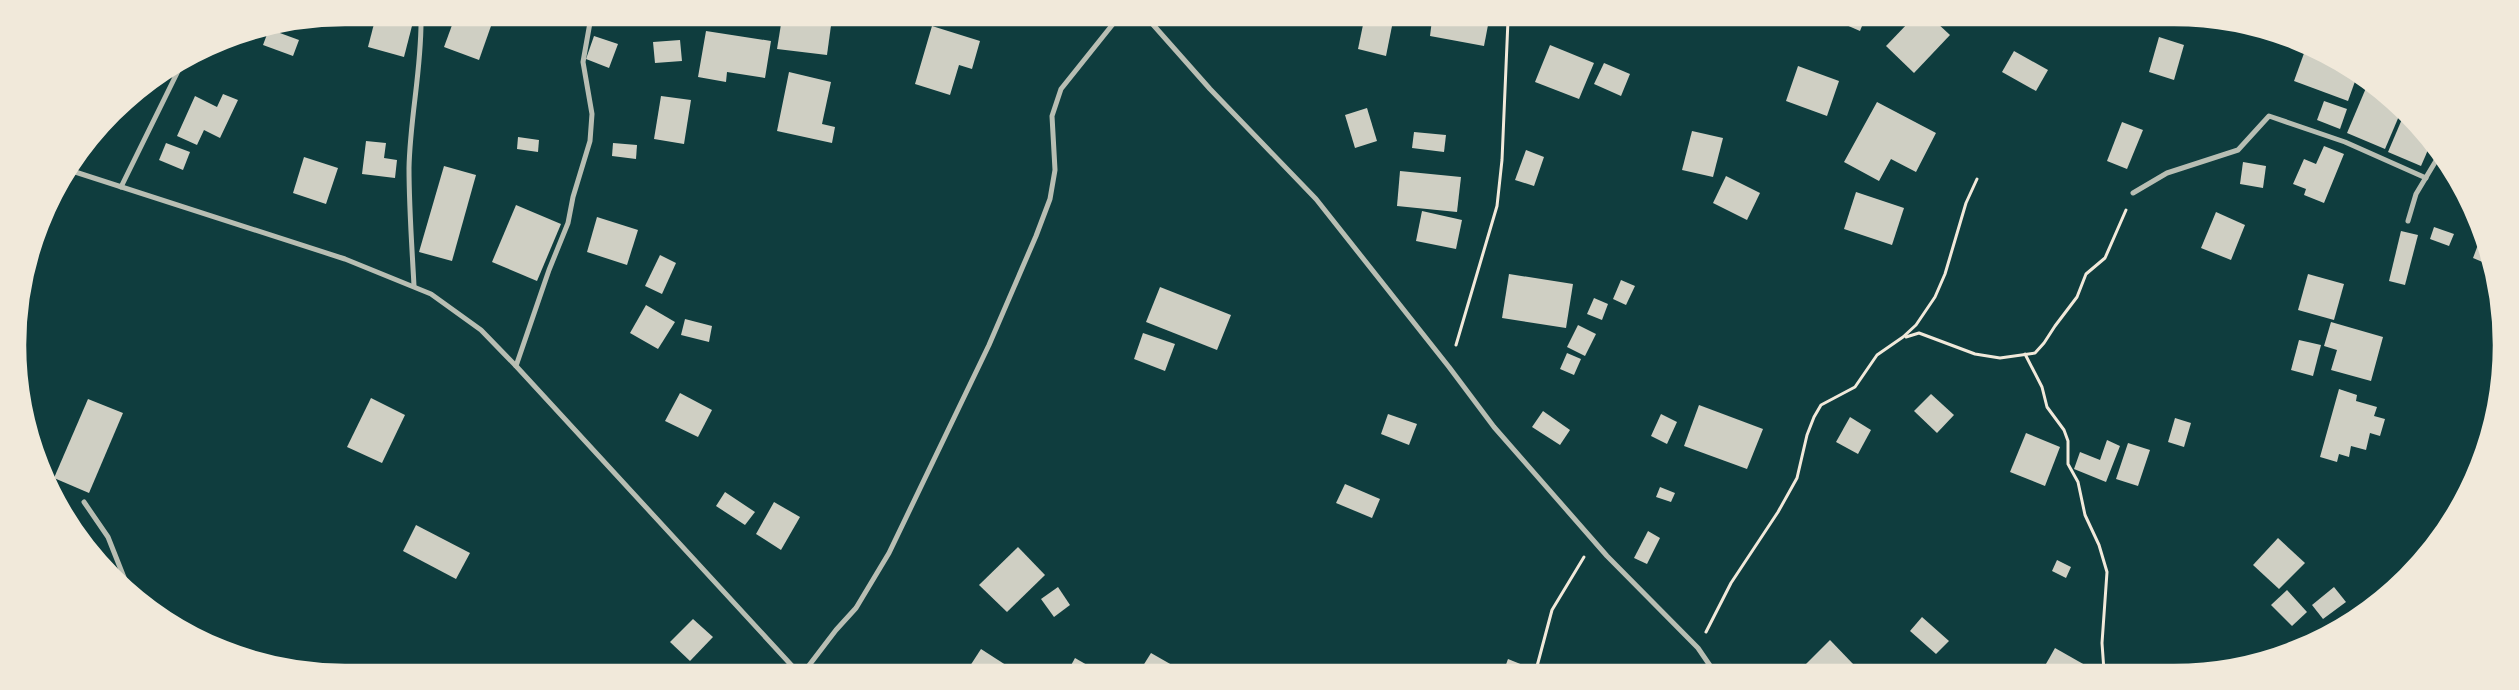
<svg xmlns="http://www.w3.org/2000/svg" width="2519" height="690" font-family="'Source Sans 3',sans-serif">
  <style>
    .building { fill: #cfcfc3 }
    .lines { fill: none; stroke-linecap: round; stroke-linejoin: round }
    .path { stroke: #f1e9da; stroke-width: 3 }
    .minor { stroke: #b8beb3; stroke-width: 5 }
    .rim { fill: none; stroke: #f1e9da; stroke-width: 2.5 }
  </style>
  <rect width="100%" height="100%" fill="#0f3d3e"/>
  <g class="building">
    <path d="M376 16H391L413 22 404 57 368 47Z"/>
    <path d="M455 17H465L491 26 479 60 444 47Z"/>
    <path d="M782 18H832L827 55 777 49Z"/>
    <path d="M1364 20 1392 26 1386 56 1358 49Z"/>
    <path d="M1432 20H1489L1484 46 1430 36Z"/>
    <path d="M1837 21H1864L1860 31Z"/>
    <path d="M1910 21 1936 22 1950 35 1914 73 1886 46Z"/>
    <path d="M932 26 980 41 972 69 959 65 950 95 915 84Z"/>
    <path d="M269 29 299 40 293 56 263 45Z"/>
    <path d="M706 31 771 41 765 78 727 72 726 82 698 77Z"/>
    <path d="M594 36 618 44 609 68 586 59Z"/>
    <path d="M2159 37 2184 45 2174 80 2149 72Z"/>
    <path d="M680 40 682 61 655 63 653 42Z"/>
    <path d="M1550 45 1594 63 1579 99 1535 82Z"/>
    <path d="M2307 45 2358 73 2348 101 2294 81Z"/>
    <path d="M2014 51 2048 70 2036 91 2002 72Z"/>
    <path d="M1604 63 1630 74 1621 96 1594 84Z"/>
    <path d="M1798 66 1839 81 1827 116 1786 101Z"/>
    <path d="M789 72 831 82 822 124 835 127 832 143 777 131Z"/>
    <path d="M2366 88 2388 98 2402 109 2385 149 2347 133Z"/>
    <path d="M223 94 238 100 220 138 204 130 197 145 177 136 195 96 217 107Z"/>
    <path d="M661 96 691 100 684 144 654 139Z"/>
    <path d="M2324 101 2347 109 2340 129 2317 120Z"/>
    <path d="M1877 102 1936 133 1916 172 1891 159 1879 181 1844 162Z"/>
    <path d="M1367 108 1377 141 1355 148 1345 115Z"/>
    <path d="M2405 112 2431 143 2421 166 2388 152Z"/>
    <path d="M2122 122 2143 130 2127 169 2107 161Z"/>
    <path d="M1692 131 1723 138 1713 177 1682 170Z"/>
    <path d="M1414 132 1446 135 1444 152 1412 148Z"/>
    <path d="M518 137 539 140 538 152 517 149Z"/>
    <path d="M366 141 386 143 384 158 397 160 395 178 362 174Z"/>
    <path d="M166 143 190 152 183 170 159 160Z"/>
    <path d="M613 143 637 145 636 159 612 156Z"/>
    <path d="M2324 146 2344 154 2324 203 2304 195 2306 189 2293 184 2304 159 2316 164Z"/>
    <path d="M1526 150 1544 157 1534 186 1515 180Z"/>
    <path d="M304 157 338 168 326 204 293 193Z"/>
    <path d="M2243 162 2266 166 2263 188 2240 184Z"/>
    <path d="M444 166 476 175 452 261 419 252Z"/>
    <path d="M1400 171 1461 177 1457 212 1397 206Z"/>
    <path d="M1726 176 1760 193 1747 220 1713 203Z"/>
    <path d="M1856 192 1904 208 1892 245 1844 229Z"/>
    <path d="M516 205 561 224 537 281 492 262Z"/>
    <path d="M1422 211 1462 220 1456 249 1416 241Z"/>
    <path d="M2216 212 2245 225 2231 260 2201 248Z"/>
    <path d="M597 217 638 230 627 265 587 252Z"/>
    <path d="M2434 227 2454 234 2449 246 2430 239Z"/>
    <path d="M2401 231 2418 235 2405 285 2389 281Z"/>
    <path d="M2482 234 2492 266 2473 258Z"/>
    <path d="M660 255 676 263 662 294 645 286Z"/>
    <path d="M1509 274 1573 284 1566 328 1502 318Z"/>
    <path d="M2308 274 2344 284 2334 320 2298 310Z"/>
    <path d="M1621 280 1635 286 1626 305 1613 299Z"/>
    <path d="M1160 287 1231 315 1217 350 1146 322Z"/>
    <path d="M1594 298 1608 304 1602 320 1587 314Z"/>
    <path d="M646 305 675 322 658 349 630 333Z"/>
    <path d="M685 319 712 326 709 342 681 335Z"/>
    <path d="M2331 322 2383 337 2371 381 2331 370 2337 350 2324 346Z"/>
    <path d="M1578 325 1596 334 1585 356 1567 347Z"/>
    <path d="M1143 333 1175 344 1165 371 1134 359Z"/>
    <path d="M2299 340 2321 345 2313 376 2291 370Z"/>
    <path d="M1567 353 1581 359 1574 375 1560 369Z"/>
    <path d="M2339 389 2357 395 2356 401 2377 407 2374 416 2385 419 2380 436 2370 433 2366 450 2351 446 2349 457 2339 454 2337 462 2320 457Z"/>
    <path d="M680 393 712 410 698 437 665 421Z"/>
    <path d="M1931 394 1954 415 1937 433 1914 411Z"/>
    <path d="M371 398 405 415 382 463 347 447Z"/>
    <path d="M88 399 123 413 89 493 54 478Z"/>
    <path d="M1699 405 1763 429 1747 469 1684 446Z"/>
    <path d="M1543 411 1570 430 1560 445 1532 427Z"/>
    <path d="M1388 414 1417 424 1409 445 1381 434Z"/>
    <path d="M1661 414 1677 422 1667 444 1651 436Z"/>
    <path d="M1850 417 1871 430 1858 454 1836 442Z"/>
    <path d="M2175 418 2191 423 2184 447 2168 442Z"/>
    <path d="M2026 433 2060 447 2045 486 2010 472Z"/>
    <path d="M2107 440 2120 446 2106 482 2074 469 2080 452 2100 460Z"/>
    <path d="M2128 443 2150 450 2138 486 2116 479Z"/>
    <path d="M1345 484 1380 499 1372 518 1336 503Z"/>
    <path d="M1660 487 1675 493 1671 502 1656 497Z"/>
    <path d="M725 492 755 512 745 525 716 506Z"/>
    <path d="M774 502 800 517 781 550 756 534Z"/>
    <path d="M416 525 470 553 456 579 403 551Z"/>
    <path d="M1648 531 1660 538 1647 564 1634 558Z"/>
    <path d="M2278 538 2305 563 2279 589 2253 565Z"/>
    <path d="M1018 547 1045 575 1007 612 979 585Z"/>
    <path d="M2057 560 2071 567 2066 578 2052 571Z"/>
    <path d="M1058 587 1070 605 1054 617 1041 599Z"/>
    <path d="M2334 587 2346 602 2323 619 2312 605Z"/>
    <path d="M2287 590 2307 612 2292 626 2271 605Z"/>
    <path d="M1922 617 1949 641 1936 654 1910 631Z"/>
    <path d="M693 619 713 637 690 661 670 642Z"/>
    <path d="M1830 640 1855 666 1851 670H1805L1802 668Z"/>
    <path d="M2055 648 2092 669V671H2042Z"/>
    <path d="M981 649 1012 669H968Z"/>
    <path d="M1151 653 1179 669H1141Z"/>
    <path d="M1075 658 1094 669H1069Z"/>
    <path d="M1508 659 1528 667 1526 670H1504Z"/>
  </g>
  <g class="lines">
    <g class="path">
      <path d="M1906 337 1919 333 1975 354 2000 358 2035 353 2044 343 2055 326 2077 297 2086 274 2105 258 2126 210"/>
      <path d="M1456 345 1497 206 1502 160 1508 20"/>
      <path d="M2025 354 2042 387 2047 407 2064 430 2068 441V464L2078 482 2085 515 2099 545 2107 572 2102 643 2104 671"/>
      <path d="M1706 632 1731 583 1778 512 1797 478 1807 435 1814 417 1821 405 1855 387 1877 355 1903 337 1916 325 1935 297 1945 274 1966 203 1977 179"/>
      <path d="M1536 670 1552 610 1584 557"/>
    </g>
    <g class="minor">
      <path d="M1148 19 1210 89 1316 199 1449 367 1494 427 1607 556 1698 648 1713 670"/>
      <path d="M69 170 345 259 431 294 481 330 516 366 794 668"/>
      <path d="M121 187 181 65"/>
      <path d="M2133 193 2167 173 2238 150 2269 116 2345 142 2426 178"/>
      <path d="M2408 221 2416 194 2440 154"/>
      <path d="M414 286C412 247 409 208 409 168 410 117 422 67 421 17"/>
      <path d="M516 366 549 270 568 223 573 197 590 141 592 114 583 62 591 17"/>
      <path d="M84 502 108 537 127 585"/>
      <path d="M807 668 836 630 856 608 889 553 989 345 1036 236 1050 199 1055 170 1052 116 1061 89 1117 19"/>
    </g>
  </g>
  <path d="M0 0H2519V690H0ZM345 25H2174A320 320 0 0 1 2494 345V345A320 320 0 0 1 2174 665H345A320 320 0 0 1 25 345V345A320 320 0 0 1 345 25Z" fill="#f1e9da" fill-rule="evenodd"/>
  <path class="rim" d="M345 25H2174A320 320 0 0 1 2494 345V345A320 320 0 0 1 2174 665H345A320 320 0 0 1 25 345V345A320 320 0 0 1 345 25Z"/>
</svg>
